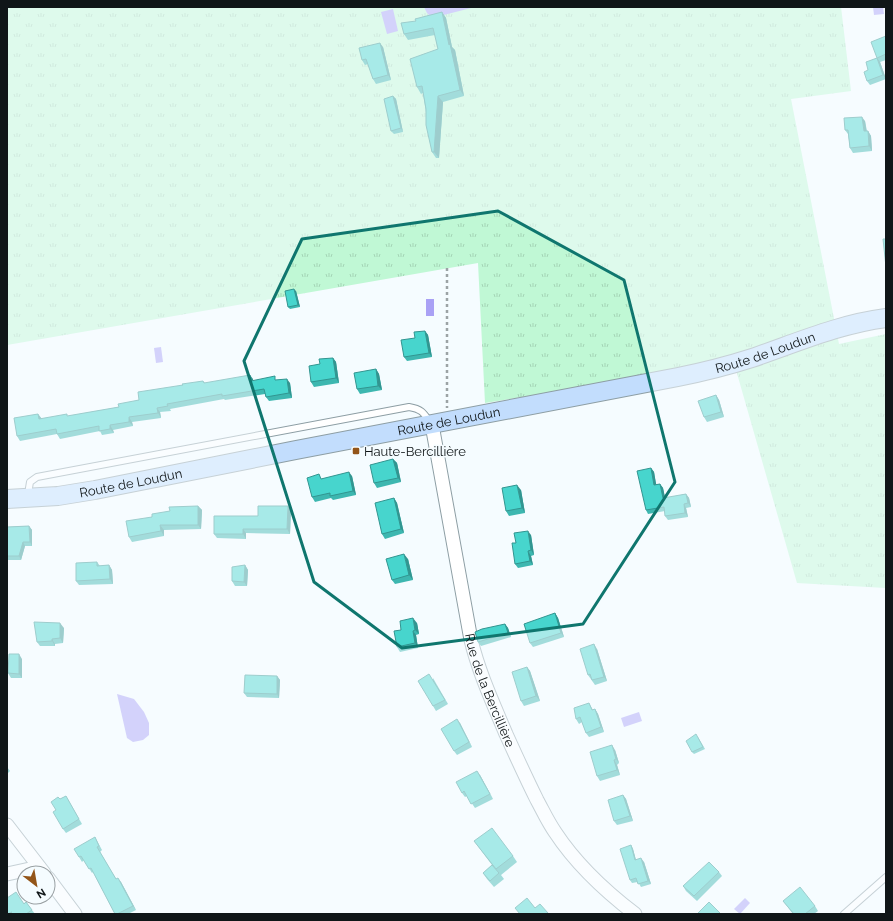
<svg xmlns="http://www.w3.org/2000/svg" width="893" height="921" font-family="Raleway,sans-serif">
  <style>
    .grass { fill: url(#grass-tufts) }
    .water { fill: #a9a1f5 }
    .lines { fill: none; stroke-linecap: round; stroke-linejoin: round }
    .lane-casing { stroke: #8d9ea4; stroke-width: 8 }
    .street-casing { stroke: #8d9ea4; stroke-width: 15 }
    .secondary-casing { stroke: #8d9ea4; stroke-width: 20 }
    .path { stroke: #9ca3a5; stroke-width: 2.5; stroke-dasharray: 3 3; stroke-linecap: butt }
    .lane { stroke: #fff; stroke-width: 6 }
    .street { stroke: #fff; stroke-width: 13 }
    .secondary { stroke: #c2ddfd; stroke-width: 18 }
    .wall { fill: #3db7b0 }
    .shaded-wall { fill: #329590 }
    .building { fill: #47d5cd; stroke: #329590 }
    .marked { fill: none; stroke: #0f766e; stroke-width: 3; stroke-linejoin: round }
    .poi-dot { fill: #935519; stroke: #f5fcff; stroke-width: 1.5 }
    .labels { text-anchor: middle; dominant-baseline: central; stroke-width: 3; stroke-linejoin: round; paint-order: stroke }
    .street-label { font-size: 13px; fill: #101618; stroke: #f5fcff }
    .poi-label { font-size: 13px; fill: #101618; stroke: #f5fcff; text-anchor: start }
  </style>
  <defs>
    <pattern id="grass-tufts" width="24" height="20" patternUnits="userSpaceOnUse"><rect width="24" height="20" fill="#c0f8d5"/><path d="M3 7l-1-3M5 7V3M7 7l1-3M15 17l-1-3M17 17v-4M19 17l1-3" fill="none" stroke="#a4d4b6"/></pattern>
  </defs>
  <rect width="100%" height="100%" fill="#f5fcff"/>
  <path class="grass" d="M7 7H841L851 91 791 99 839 344 886 334V588L797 583 734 363 485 403 478 263 7 345Z"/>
  <g class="water">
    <path d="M424 7H475L432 18 427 13Z"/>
    <path d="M873 7H883L884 14 874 15Z"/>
    <path d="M393 9 398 31 387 34 381 12Z"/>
    <rect x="426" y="299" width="8" height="17"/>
    <path d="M161 347 163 362 156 363 154 348Z"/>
    <path d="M117 694 134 699 144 712 149 723V735L143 740 133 742 127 738Z"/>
    <path d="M639 712 642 721 624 727 621 718Z"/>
    <path d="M745 898 750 903 740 914 734 909Z"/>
  </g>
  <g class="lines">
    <defs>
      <g id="lane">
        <path d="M29 496V488L30 482 37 477 409 407C421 409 423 412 430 422"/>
        <path d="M844 914 886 877"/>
      </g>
      <g id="street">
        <path id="s1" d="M432 425 471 640C479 673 493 703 506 734 516 756 526 778 537 800 543 811 548 822 555 832 576 864 605 891 635 914"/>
        <path d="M7 825 44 873"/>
        <path d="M7 874 39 867"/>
        <path d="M48 878 75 914"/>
      </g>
      <g id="secondary">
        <path id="s2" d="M7 499 58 496 95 490 296 450 678 377C703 372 727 366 752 358 796 343 839 324 886 318"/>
      </g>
    </defs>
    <use href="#lane" class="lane-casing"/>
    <use href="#street" class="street-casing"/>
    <use href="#secondary" class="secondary-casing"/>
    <path class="path" d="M447 268V408"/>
    <use href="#lane" class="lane"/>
    <use href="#street" class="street"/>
    <use href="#secondary" class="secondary"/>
  </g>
  <g class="wall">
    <path d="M442 12 446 18 452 47 455 50 464 96 443 102 439 158H436L432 152 423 93 421 94 417 87 438 49 435 35 408 40 404 34 416 21Z"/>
    <path d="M886 36V60L880 62 886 79 870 85 867 81 868 70 877 58Z"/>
    <path d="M383 47 391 80 376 84 373 79 368 64 365 65 362 60Z"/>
    <path d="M393 96 396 99 403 132 394 134 391 131Z"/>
    <path d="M865 121 867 131H868L871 136 872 151 853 153 850 148 848 134 845 130Z"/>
    <path d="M296 291 300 307 290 309 288 307Z"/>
    <path d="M425 331 428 335 432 357 407 361 404 357 415 338Z"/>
    <path d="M333 358 336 362 339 383 314 387 311 382 320 364Z"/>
    <path d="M376 369 379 374 382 390 360 394 357 389Z"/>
    <path d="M253 379V381L277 380 290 383 292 398 269 401 266 397 265 394 225 400 224 399 170 409 171 411 160 412 161 418 132 422 133 426 113 430 114 433 102 435 100 431 60 439 57 434 20 441 17 436 38 414 42 419 69 416 119 407 139 400 183 385 203 381 205 383Z"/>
    <path d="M716 395 719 400 724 417 707 422 704 417Z"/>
    <path d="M393 459 397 463 401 482 377 488 374 483Z"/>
    <path d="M651 468 654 472 656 485 660 484 663 488 665 498 686 494 689 498 691 507 686 508 688 517 668 520 665 516V511L648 514 646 510Z"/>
    <path d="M352 476 356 495 333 500 331 498 315 502 312 497 322 479Z"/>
    <path d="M521 490 525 513 509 516 506 511Z"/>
    <path d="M394 498 397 503 404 533 385 539 382 534Z"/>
    <path d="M198 506 202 510 201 529 164 530V536L132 542 129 537 152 517Z"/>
    <path d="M291 511 290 534 246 533V539L217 538 214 534 258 516Z"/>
    <path d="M29 526 32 530V546H25L21 560H7V527Z"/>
    <path d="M531 535 534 555 531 556 533 565 518 568 515 564 516 543Z"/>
    <path d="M408 559 413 580 395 584 392 580Z"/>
    <path d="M97 562 100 566 109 565 112 570 113 584 79 585 76 581Z"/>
    <path d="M245 565 248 570 247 586H235L232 581Z"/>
    <path d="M555 613 558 618 564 637 533 647 530 643Z"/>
    <path d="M417 623 419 634 416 635 418 648 400 652 397 647 401 630Z"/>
    <path d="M505 624 508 628 511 637 481 646 478 642Z"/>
    <path d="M64 628 63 643 55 644V646H40L37 642Z"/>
    <path d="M597 649 607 681 595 685 588 675Z"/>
    <path d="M22 659V678H11L8 673Z"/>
    <path d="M527 667 530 671 540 701 524 706 521 701Z"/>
    <path d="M277 676 280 680 279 698 247 697 244 693Z"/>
    <path d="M433 678 448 704 436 711 433 706Z"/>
    <path d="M589 703 593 710 595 709 598 714 604 732 589 737 586 733 582 722 579 724 576 719Z"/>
    <path d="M460 723 472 747 457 755 454 751Z"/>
    <path d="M698 737 705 749 694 754 692 752Z"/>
    <path d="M615 750 619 763 617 765 620 775 600 781 597 776Z"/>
    <path d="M7 767 10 771 7 774Z"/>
    <path d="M480 775 493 799 475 808 467 796 465 797 462 793Z"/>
    <path d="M623 795 626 799 633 821 617 825 614 821Z"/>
    <path d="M66 796 82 824 66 833 63 829 56 810 60 799Z"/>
    <path d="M95 837 102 850 100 852 116 879 121 882 136 910 128 914H115L93 872 92 873 84 860 82 862 79 857Z"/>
    <path d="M474 841 513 856 517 862 501 875 504 879 494 887 487 879 483 873 492 865Z"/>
    <path d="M631 845 633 849 636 860 644 862 651 884 641 887 638 882 632 883 630 880Z"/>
    <path d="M719 872 722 876 697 901 686 891 683 886Z"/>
    <path d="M783 901 815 906 818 911 814 914H793Z"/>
    <path d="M26 902 35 914H7L24 903Z"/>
  </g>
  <g class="shaded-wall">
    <path d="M442 12 446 18 452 47 455 50 464 96 460 90 449 45Z"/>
    <path d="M380 43 383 47 391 80 388 75Z"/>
    <path d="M877 58 880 62 886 79 883 75Z"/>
    <path d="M393 96 396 99 403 132 401 128Z"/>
    <path d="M438 96 443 102 439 158 434 152Z"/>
    <path d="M862 117 865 121 867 136 864 131Z"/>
    <path d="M868 131 871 136 872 151 869 146Z"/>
    <path d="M294 289 296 291 300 307 298 305Z"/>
    <path d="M425 331 428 335 432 357 429 353Z"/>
    <path d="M333 358 336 362 339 383 336 378Z"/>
    <path d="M376 369 379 374 382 390 378 386Z"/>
    <path d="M250 375 253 379 254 386 251 381Z"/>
    <path d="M287 379 290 383 292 398 289 393Z"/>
    <path d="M716 395 719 400 724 417 721 412Z"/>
    <path d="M157 408 160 412 161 418 158 413Z"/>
    <path d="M38 414 41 418 42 424 39 419Z"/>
    <path d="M129 417 132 422 133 426 129 422Z"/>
    <path d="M110 425 113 430 114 433 110 429Z"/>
    <path d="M393 459 397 463 401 482 398 478Z"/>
    <path d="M651 468 654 472 657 489 654 485Z"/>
    <path d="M349 472 352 476 356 495 353 491Z"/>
    <path d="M660 484 663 488 666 502 663 498Z"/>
    <path d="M517 485 521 490 525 513 522 508Z"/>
    <path d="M686 494 689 498 691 507 688 503Z"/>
    <path d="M394 498 397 503 404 533 401 529Z"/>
    <path d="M684 504 686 508 688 517 685 513Z"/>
    <path d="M198 506 202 510 201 529 198 525Z"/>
    <path d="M288 506 291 511 290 534 287 529Z"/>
    <path d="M160 525 164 530V536L161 531Z"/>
    <path d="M29 526 32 530V546L30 542Z"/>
    <path d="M243 529 246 533V539L243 534Z"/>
    <path d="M528 531 531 535 534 555 531 550Z"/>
    <path d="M23 542 25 546 21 560 19 556Z"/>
    <path d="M528 551 531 556 533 565 530 561Z"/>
    <path d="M404 554 408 559 413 580 409 575Z"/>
    <path d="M109 565 112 570 113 584 110 579Z"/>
    <path d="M245 565 248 570 247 586 244 582Z"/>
    <path d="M555 613 558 618 564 637 561 633Z"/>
    <path d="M413 618 417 623 419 634 415 630Z"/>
    <path d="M60 623 64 628 63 643 60 638Z"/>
    <path d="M505 624 508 628 511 637 508 633Z"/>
    <path d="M413 631 416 635 418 648 415 643Z"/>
    <path d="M52 639 55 644V646L52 641Z"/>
    <path d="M594 644 597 649 607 681 604 677Z"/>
    <path d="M19 654 22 659V678L19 674Z"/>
    <path d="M527 667 530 671 540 701 536 696Z"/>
    <path d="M277 676 280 680 279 698 277 694Z"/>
    <path d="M595 709 598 714 604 732 601 727Z"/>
    <path d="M457 719 460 723 472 747 469 742Z"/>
    <path d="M612 745 615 750 619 763 616 759Z"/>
    <path d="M614 760 617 765 620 775 617 770Z"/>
    <path d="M477 771 480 775 493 799 490 794Z"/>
    <path d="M623 795 626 799 633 821 630 816Z"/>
    <path d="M631 845 633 849 637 864 635 860Z"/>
    <path d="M641 858 644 862 651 884 648 881Z"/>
    <path d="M118 878 121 882 136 910 133 906Z"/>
  </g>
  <g class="building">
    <path d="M442 12 449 45 450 44 460 90 438 96 434 152H432L426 125V109L422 86 417 87 410 59 438 49 433 28 404 34 401 23 416 21 415 19Z"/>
    <path d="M886 36V54L877 58 871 42Z"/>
    <path d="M380 43 388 75 373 79 366 59 362 60 359 48Z"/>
    <path d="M877 58 883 75 867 81 864 72 868 70 866 62Z"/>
    <path d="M393 96 401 128 391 131 384 99Z"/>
    <path d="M862 117 864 131H868L869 146 850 148 848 130H845L844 118Z"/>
    <path d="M883 239H886V267Z"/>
    <path d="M294 289 298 305 288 307 285 291Z"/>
    <path d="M425 331 429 353 404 357 401 340 415 338 414 332Z"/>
    <path d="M333 358 336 378 311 382 309 366 320 364 319 359Z"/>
    <path d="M376 369 378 386 357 389 354 373Z"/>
    <path d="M250 375 251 381 275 376V380L287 379 289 393 266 397 264 389 222 396V394L167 404 168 406 157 408 158 413 129 417V422L110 425V429L99 431V426L57 434 56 429 17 436 14 418 38 414 39 419 67 414V416L119 407 118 404 139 400 138 392 183 385 182 384 203 381 204 383Z"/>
    <path d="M716 395 721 412 704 417 698 401Z"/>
    <path d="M393 459 398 478 374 483 370 465Z"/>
    <path d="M651 468 654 485 660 484 663 498 686 494 688 503 684 504 685 513 665 516 664 507 646 510 637 471Z"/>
    <path d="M349 472 353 491 330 496V493L312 497 307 478 319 474 321 479Z"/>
    <path d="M517 485 522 508 506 511 502 488Z"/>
    <path d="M394 498 401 529 382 534 375 503Z"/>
    <path d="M198 506V525H160L161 531 129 537 126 521 152 517V514L170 511 169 507Z"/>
    <path d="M258 506H288L287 529H243V534H214V516H258Z"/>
    <path d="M29 526 30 542H23L19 556H7V527Z"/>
    <path d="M528 531 531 550 528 551 530 561 515 564 512 543H516L514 533Z"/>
    <path d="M404 554 409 575 392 580 386 559Z"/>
    <path d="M97 562V566L109 565 110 579 76 581V563Z"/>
    <path d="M245 565 244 582 232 581V567Z"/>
    <path d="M555 613 561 633 530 643 524 624Z"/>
    <path d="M413 618 415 630 413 631 415 643 397 647 394 631 401 630 400 621Z"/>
    <path d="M34 622 60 623V638L52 639V641L37 642Z"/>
    <path d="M505 624 508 633 478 642 475 632 482 629Z"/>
    <path d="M594 644 604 677 592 680 590 674 588 675 580 649Z"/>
    <path d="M9 654H19V674L8 673Z"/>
    <path d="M527 667 536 696 521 701 512 672Z"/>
    <path d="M429 674 445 700 433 706 418 681Z"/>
    <path d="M245 675 277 676V694L244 693Z"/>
    <path d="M589 703 592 710 595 709 601 727 586 733 580 717 576 719 574 708Z"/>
    <path d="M457 719 469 742 454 751 441 729Z"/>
    <path d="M696 734 703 747 692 752 686 741Z"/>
    <path d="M612 745 616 759 614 760 617 770 597 776 590 752Z"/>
    <path d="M477 771 490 794 471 804 464 791 462 793 456 782Z"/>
    <path d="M623 795 630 816 614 821 608 800Z"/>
    <path d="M66 796 79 819 63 829 53 812 56 810 51 802 58 797 60 799Z"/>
    <path d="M492 828 513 856 496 869 474 841Z"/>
    <path d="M95 837 99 846 97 847 116 879 118 878 133 906 117 914H115L91 868 89 869 81 856 79 857 74 849Z"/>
    <path d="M631 845 635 860 641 858 648 881 638 884 636 878 630 880 620 849Z"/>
    <path d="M709 862 719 872 694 896 683 886Z"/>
    <path d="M492 865 499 873 490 881 483 873Z"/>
    <path d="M800 887 815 906 805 914H794L783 901Z"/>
    <path d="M16 892 24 904 26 902 32 910 26 914H9L12 912 7 914V898Z"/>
    <path d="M527 898 535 908 540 904 548 913 546 914H520L515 908Z"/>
    <path d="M709 902 721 914H697Z"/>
  </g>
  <path d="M0 0H893V921H0ZM498 211 624 280 675 482 583 624 402 648 314 582 244 361 302 239Z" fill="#f5fcff" fill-opacity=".55" fill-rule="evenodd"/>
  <path class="marked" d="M498 211 624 280 675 482 583 624 402 648 314 582 244 361 302 239Z"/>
  <rect class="poi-dot" x="352" y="447" width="8" height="8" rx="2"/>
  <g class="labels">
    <g class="street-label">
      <text stroke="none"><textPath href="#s2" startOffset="773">Route de Loudun</textPath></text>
      <text stroke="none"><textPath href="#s2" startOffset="449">Route de Loudun</textPath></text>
      <text stroke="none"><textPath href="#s2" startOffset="125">Route de Loudun</textPath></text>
      <text stroke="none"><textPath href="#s1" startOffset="272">Rue de la Bercillière</textPath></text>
    </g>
    <g class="poi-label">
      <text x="364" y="451">Haute-Bercillière</text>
    </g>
  </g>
  <rect width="893" height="921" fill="none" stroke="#101618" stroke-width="16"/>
  <g transform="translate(36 885) rotate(149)"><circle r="19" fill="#f5fcff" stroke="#99a0a3"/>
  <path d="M0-3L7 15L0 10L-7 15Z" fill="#935519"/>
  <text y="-6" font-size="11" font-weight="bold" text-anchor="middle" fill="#101618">N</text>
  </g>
</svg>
